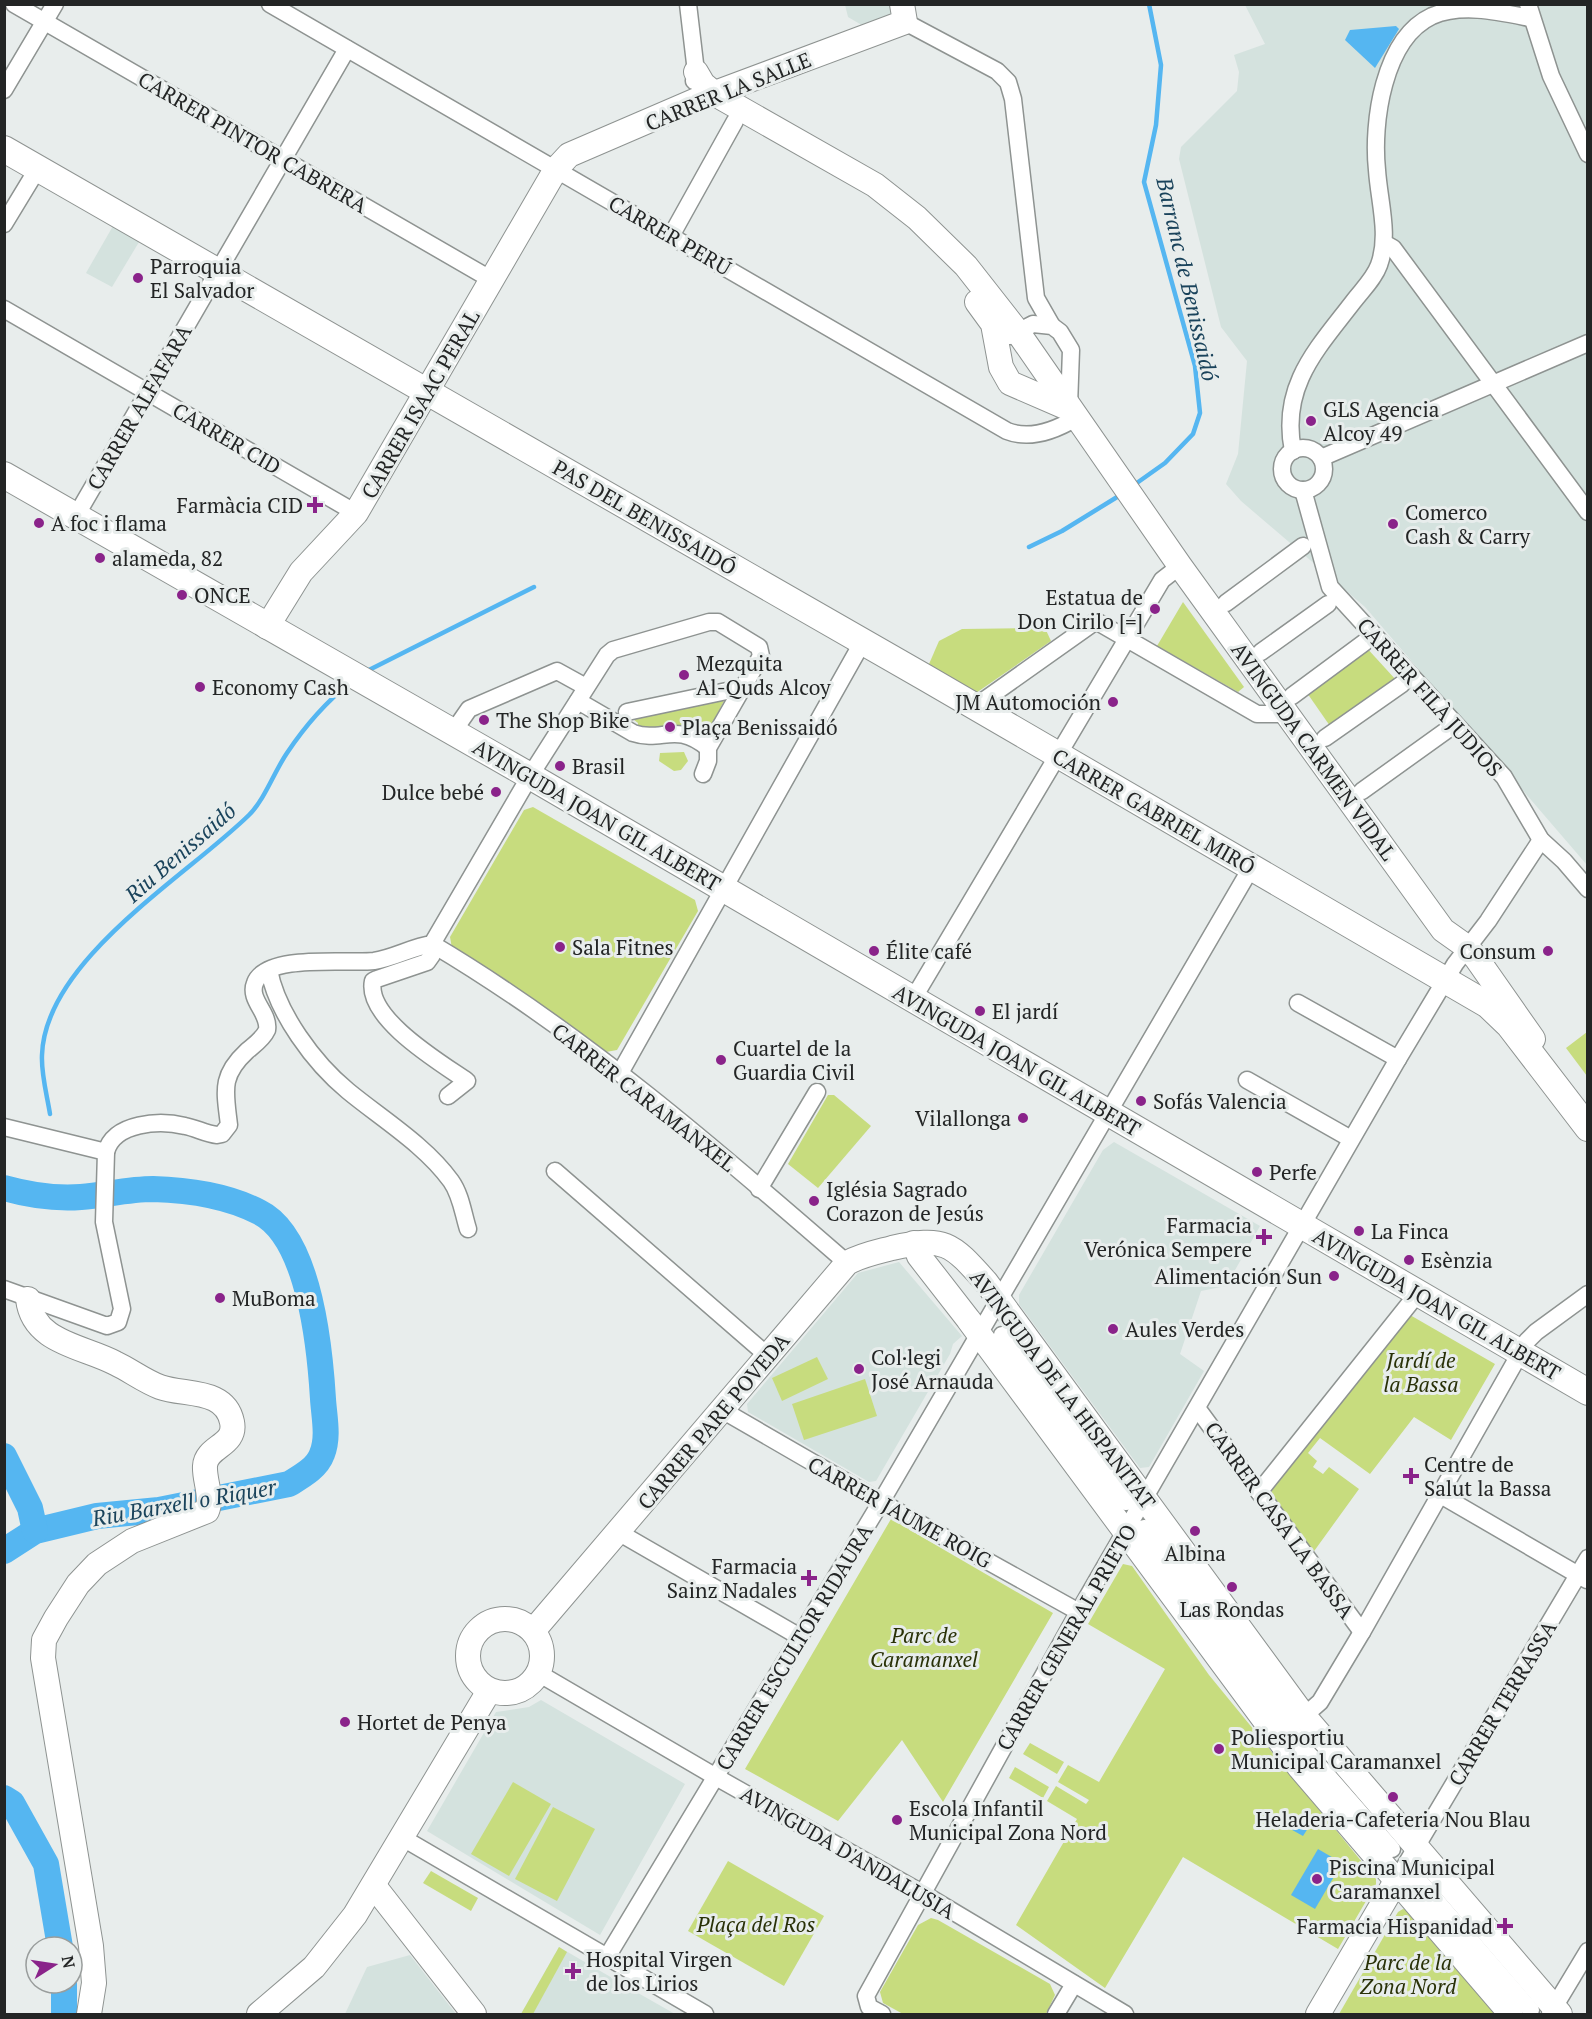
<svg xmlns="http://www.w3.org/2000/svg" width="1592" height="2019" font-family="'PT Serif',serif">
  <style>
    .built { fill: #d4e2de }
    .green { fill: #c7dc7e }
    .water { fill: #55b6f1 }
    .lines { fill: none; stroke-linecap: round; stroke-linejoin: round }
    .stream { stroke: #55b6f1; stroke-width: 4.5 }
    .river { stroke: #55b6f1; stroke-width: 26 }
    .street-casing { stroke: #8e9391; stroke-width: 19 }
    .secondary-casing { stroke: #8e9391; stroke-width: 26 }
    .primary-casing { stroke: #8e9391; stroke-width: 28 }
    .street { stroke: #fff; stroke-width: 16 }
    .secondary { stroke: #fff; stroke-width: 24 }
    .primary { stroke: #fff; stroke-width: 26 }
    .poi-dot { fill: #8a238a; stroke: #e8edec; stroke-width: 2 }
    .labels { text-anchor: middle; dominant-baseline: central; stroke-width: 6; stroke-linejoin: round; paint-order: stroke }
    .street-label { font-size: 21px; fill: #232525; stroke: #e8edec }
    .poi-label { font-size: 21px; fill: #232525; stroke: #e8edec; text-anchor: start }
    .park-label { font-size: 21px; font-style: italic; fill: #293107; stroke: #e8edec }
    .water-label { font-size: 22px; font-style: italic; fill: #1a435b; stroke: #e8edec }
  </style>
  <rect width="100%" height="100%" fill="#e8edec"/>
  <g class="built">
    <path d="M845 5H891L892 12 890 16 865 27 848 17Z"/>
    <path d="M1245 5H1587V865L1365 607 1241 501 1226 484 1238 454 1247 361 1221 327 1179 159 1181 147 1237 91 1239 72 1234 55 1265 44Z"/>
    <path d="M113 226 139 242 112 287 86 273Z"/>
    <path d="M1114 1142 1260 1226 1226 1286 1201 1291 1180 1354 1204 1371 1149 1467 1140 1468 1019 1304V1295L1103 1150Z"/>
    <path d="M899 1262 962 1336 953 1344 950 1354 876 1481 869 1482 748 1412 747 1404 858 1273Z"/>
    <path d="M541 1700 685 1784 600 1935 427 1831 496 1712 529 1707Z"/>
    <path d="M559 1947 638 1993 675 2014H521Z"/>
    <path d="M410 1955 456 2014H345L367 1967Z"/>
  </g>
  <g class="green">
    <path d="M1183 602 1244 687 1238 692 1157 646Z"/>
    <path d="M1045 628 1051 641 976 693 929 664 939 641 962 629Z"/>
    <path d="M1365 646 1396 680 1330 726 1305 690Z"/>
    <path d="M725 699 705 737 638 728V723L629 716Z"/>
    <path d="M684 752 688 761 681 770 674 771 659 761 660 753Z"/>
    <path d="M533 807 695 900 698 911 617 1050 606 1052 452 948 450 937 524 810Z"/>
    <path d="M1587 1032V1076L1566 1048Z"/>
    <path d="M828 1095H834L871 1126 818 1188 788 1164Z"/>
    <path d="M1410 1315 1495 1364 1451 1440 1414 1417 1370 1474 1320 1438 1308 1453 1317 1461 1313 1467 1323 1474 1329 1467 1359 1489 1312 1554 1272 1499 1271 1487Z"/>
    <path d="M817 1357 828 1379 782 1401 772 1378Z"/>
    <path d="M865 1379 877 1416 804 1440 792 1404Z"/>
    <path d="M891 1519 1053 1613 943 1802 902 1740 838 1821 745 1769Z"/>
    <path d="M1123 1564 1132 1566 1209 1675 1376 1879V1884L1338 1949 1183 1857 1105 1988 1016 1925 1077 1819 1047 1801 1056 1786 1086 1804 1089 1800 1058 1782 1068 1765 1099 1782 1165 1669 1088 1624Z"/>
    <path d="M1030 1743 1064 1762 1057 1774 1023 1754Z"/>
    <path d="M1015 1767 1049 1787 1043 1798 1009 1778Z"/>
    <path d="M513 1782 551 1804 509 1876 471 1854Z"/>
    <path d="M553 1807 595 1829 557 1901 515 1879Z"/>
    <path d="M728 1861 824 1916 784 1986 688 1931Z"/>
    <path d="M431 1871 478 1898 471 1911 423 1883Z"/>
    <path d="M1403 1909 1407 1910 1496 2014H1339L1398 1912Z"/>
    <path d="M931 1918 938 1920 1050 1984 1055 1995 1046 2014H903L883 2003 880 1992 918 1925Z"/>
    <path d="M559 1947 567 1952 533 2014H521Z"/>
  </g>
  <g class="water">
    <path d="M1396 26 1399 29 1375 68 1345 40 1350 30Z"/>
    <path d="M1292 1815 1310 1825 1303 1836 1285 1826Z"/>
    <path d="M1318 1849 1342 1863 1315 1909 1291 1895Z"/>
  </g>
  <g class="lines">
    <g class="stream">
      <path d="M1134 485 1165 463 1193 434 1200 413 1195 366 1144 182 1156 125 1161 65 1149 4"/>
      <path d="M1029 547 1062 531 1122 494"/>
      <path d="M365 672 534 587"/>
      <path d="M50 1114C47 1095 41 1074 42 1055 45 960 187 876 249 815 265 799 274 772 287 753 305 726 326 702 351 682"/>
    </g>
    <g class="river">
      <path d="M4 1188C29 1195 55 1199 81 1197 105 1195 129 1189 153 1189 188 1190 228 1196 259 1212 310 1237 320 1350 323 1399 324 1416 329 1437 322 1454 317 1468 302 1476 289 1484L159 1510 97 1516 35 1531 4 1551"/>
      <path d="M4 1456 30 1508 35 1531"/>
      <path d="M4 1798 12 1803 46 1864 60 1947"/>
      <path d="M64 2014V1983"/>
    </g>
    <defs>
      <g id="street">
        <path d="M14 4 492 280"/>
        <path d="M270 4 1007 431C1030 440 1056 430 1076 418"/>
        <path d="M688 4 696 72 694 81"/>
        <path d="M1528 4 1551 76 1588 154"/>
        <path d="M905 22 997 71 1008 82 1013 99 1036 298 1052 326"/>
        <path d="M4 90 55 4"/>
        <path d="M4 224 38 168"/>
        <path d="M671 236 735 121"/>
        <path d="M1384 243 1393 248 1588 512"/>
        <path d="M4 309 356 513"/>
        <path d="M1010 336 1033 324 1052 326 1060 332 1071 350 1069 406"/>
        <circle cx="1303" cy="469" r="21"/>
        <path d="M1293 451C1280 386 1317 349 1353 302 1362 290 1374 279 1379 265 1390 235 1379 201 1377 170 1372 123 1383 39 1432 16 1462 3 1500 12 1530 18"/>
        <path d="M1321 458 1588 343"/>
        <path d="M1303 490 1330 587 1504 777 1541 840 1564 861 1588 889"/>
        <path d="M76 516 347 49"/>
        <path d="M1226 603 1303 546"/>
        <path d="M1261 652 1328 604"/>
        <path d="M1292 696 1365 642"/>
        <path d="M578 701 633 733C663 743 675 721 708 748"/>
        <path d="M976 706 1096 621 1257 714H1287"/>
        <path d="M627 712 741 688"/>
        <path d="M453 732 469 709 557 671 586 687"/>
        <path d="M1325 738 1402 684"/>
        <path d="M1362 791 1447 730"/>
        <path d="M432 944C582 1033 716 1149 847 1263"/>
        <path d="M432 944V955L427 962 377 979 373 981C365 1018 441 1063 467 1081L448 1096"/>
        <path d="M269 970C277 1013 314 1063 348 1091 382 1119 425 1145 451 1181 461 1195 463 1213 468 1229"/>
        <path d="M913 999 1162 580 1180 566"/>
        <path d="M1298 1003 1398 1059"/>
        <path d="M620 1073 862 643"/>
        <path d="M1247 1080 1351 1139"/>
        <path d="M4 1127 106 1152"/>
        <path d="M555 1171 768 1356"/>
        <path d="M759 1189 817 1092"/>
        <path d="M4 1289 107 1326 118 1322 122 1309 104 1222 106 1152C114 1122 160 1120 185 1126 196 1128 206 1134 217 1135L222 1134 229 1125C225 1091 220 1076 247 1051 254 1045 263 1039 267 1030 270 1013 248 1000 255 983 266 953 348 964 374 961 394 958 412 947 432 944L530 776 607 655 613 650 709 622H718L759 647 761 656 708 748V761L703 774"/>
        <path d="M1002 1335 1126 1502"/>
        <path d="M1197 1408 1362 1632"/>
        <path d="M722 1410 881 1502 1079 1612"/>
        <path d="M1259 1492 1418 1293"/>
        <path d="M1439 1494 1587 1580"/>
        <path d="M1144 1528 1307 1752 1392 1849"/>
        <path d="M618 1532 800 1637"/>
        <path d="M538 1673 716 1777 922 1893 1125 2014"/>
        <path d="M1304 1716 1320 1702 1362 1632 1527 1341 1536 1332 1588 1294"/>
        <path d="M401 1837 705 2014"/>
        <path d="M1416 1877 1531 2010"/>
        <path d="M1396 1881 1588 1558"/>
        <path d="M607 1957 881 1502 1251 868"/>
        <path d="M882 2014 869 2007 866 1996 1074 1620 1398 1059 1455 964 1488 921 1541 840"/>
        <path d="M1056 2014 1074 1984"/>
        <path d="M1550 2014 1588 1951"/>
      </g>
      <g id="secondary">
        <path d="M696 72 703 84 715 94 875 185 917 218 966 266 1017 331 1180 566 1443 930 1467 947 1477 959 1533 1039"/>
        <path d="M977 302 993 324 1001 367 1010 383 1070 409"/>
        <path d="M267 627 301 572 356 513 556 169 569 155 699 99 905 22 902 4"/>
        <path d="M914 1243 919 1256 968 1319 1300 1768 1511 2014"/>
        <path d="M28 1299C33 1343 83 1346 115 1363 130 1370 144 1381 160 1387 185 1396 225 1388 232 1422 237 1446 206 1446 205 1466 204 1480 213 1497 207 1511L132 1541 97 1564 78 1584 56 1618 44 1640 43 1658 91 1946 94 1983 89 2014"/>
        <circle cx="505" cy="1656" r="37"/>
        <path d="M533 1631 847 1263C861 1255 877 1252 892 1248 945 1236 951 1243 986 1282L1304 1716 1560 2014"/>
        <path d="M374 1886 474 2014"/>
        <path d="M259 2014 314 1967 355 1915 489 1691"/>
        <path d="M1318 2014 1396 1881"/>
      </g>
      <g id="primary">
        <path d="M4 149 926 678 1488 1005 1509 1025 1588 1128"/>
        <path d="M4 475 530 776 1588 1392"/>
      </g>
    </defs>
    <use href="#street" class="street-casing"/>
    <use href="#secondary" class="secondary-casing"/>
    <use href="#primary" class="primary-casing"/>
    <use href="#street" class="street"/>
    <use href="#secondary" class="secondary"/>
    <use href="#primary" class="primary"/>
  </g>
  <g class="poi-dot">
    <circle cx="138" cy="278" r="6"/>
    <circle cx="1311" cy="421" r="6"/>
    <path d="M312 496h6v6h6v6h-6v6h-6v-6h-6v-6h6z"/>
    <circle cx="39" cy="523" r="6"/>
    <circle cx="1393" cy="524" r="6"/>
    <circle cx="100" cy="558" r="6"/>
    <circle cx="182" cy="595" r="6"/>
    <circle cx="1155" cy="609" r="6"/>
    <circle cx="684" cy="675" r="6"/>
    <circle cx="200" cy="687" r="6"/>
    <circle cx="1113" cy="702" r="6"/>
    <circle cx="484" cy="720" r="6"/>
    <circle cx="670" cy="727" r="6"/>
    <circle cx="560" cy="766" r="6"/>
    <circle cx="496" cy="792" r="6"/>
    <circle cx="560" cy="947" r="6"/>
    <circle cx="874" cy="951" r="6"/>
    <circle cx="1548" cy="951" r="6"/>
    <circle cx="980" cy="1011" r="6"/>
    <circle cx="721" cy="1060" r="6"/>
    <circle cx="1141" cy="1101" r="6"/>
    <circle cx="1023" cy="1118" r="6"/>
    <circle cx="1257" cy="1172" r="6"/>
    <circle cx="814" cy="1201" r="6"/>
    <circle cx="1359" cy="1231" r="6"/>
    <path d="M1261 1228h6v6h6v6h-6v6h-6v-6h-6v-6h6z"/>
    <circle cx="1409" cy="1260" r="6"/>
    <circle cx="1334" cy="1276" r="6"/>
    <circle cx="220" cy="1298" r="6"/>
    <circle cx="1113" cy="1329" r="6"/>
    <circle cx="859" cy="1369" r="6"/>
    <path d="M1408 1467h6v6h6v6h-6v6h-6v-6h-6v-6h6z"/>
    <circle cx="1195" cy="1531" r="6"/>
    <path d="M806 1569h6v6h6v6h-6v6h-6v-6h-6v-6h6z"/>
    <circle cx="1232" cy="1587" r="6"/>
    <circle cx="345" cy="1722" r="6"/>
    <circle cx="1219" cy="1749" r="6"/>
    <circle cx="1393" cy="1797" r="6"/>
    <circle cx="897" cy="1820" r="6"/>
    <circle cx="1317" cy="1879" r="6"/>
    <path d="M1502 1917h6v6h6v6h-6v6h-6v-6h-6v-6h6z"/>
    <path d="M570 1962h6v6h6v6h-6v6h-6v-6h-6v-6h6z"/>
  </g>
  <g class="labels">
    <g class="street-label">
      <text transform="translate(728 91) rotate(-22)">CARRER LA SALLE</text>
      <text transform="translate(253 142) rotate(30)">CARRER PINTOR CABRERA</text>
      <text transform="translate(670 235) rotate(30)">CARRER PERÚ</text>
      <text transform="translate(420 404) rotate(-60)">CARRER ISAAC PERAL</text>
      <text transform="translate(139 407) rotate(-60)">CARRER ALFAFARA</text>
      <text transform="translate(227 438) rotate(30)">CARRER CID</text>
      <text transform="translate(645 517) rotate(30)">PAS DEL BENISSAIDÓ</text>
      <text transform="translate(1430 697) rotate(48)">CARRER FILÀ JUDIOS</text>
      <text transform="translate(1314 751) rotate(54)">AVINGUDA CARMEN VIDAL</text>
      <text transform="translate(1154 811) rotate(30)">CARRER GABRIEL MIRÓ</text>
      <text transform="translate(597 815) rotate(30)">AVINGUDA JOAN GIL ALBERT</text>
      <text transform="translate(1017 1060) rotate(30)">AVINGUDA JOAN GIL ALBERT</text>
      <text transform="translate(644 1097) rotate(38)">CARRER CARAMANXEL</text>
      <text transform="translate(1437 1304) rotate(30)">AVINGUDA JOAN GIL ALBERT</text>
      <text transform="translate(1063 1389) rotate(53)">AVINGUDA DE LA HISPANITAT</text>
      <text transform="translate(713 1421) rotate(-50)">CARRER PARE POVEDA</text>
      <text transform="translate(900 1512) rotate(29)">CARRER JAUME ROIG</text>
      <text transform="translate(1280 1520) rotate(54)">CARRER CASA LA BASSA</text>
      <text transform="translate(1066 1637) rotate(-60)">CARRER GENERAL PRIETO</text>
      <text transform="translate(794 1647) rotate(-59)">CARRER ESCULTOR RIDAURA</text>
      <text transform="translate(1502 1703) rotate(-59)">CARRER TERRASSA</text>
      <text transform="translate(848 1852) rotate(30)">AVINGUDA D'ANDALUSIA</text>
    </g>
    <g class="poi-label">
      <text x="150" y="266">Parroquia<tspan x="150" dy="24">El Salvador</tspan></text>
      <text x="1323" y="409">GLS Agencia<tspan x="1323" dy="24">Alcoy 49</tspan></text>
      <text x="303" y="505" text-anchor="end">Farmàcia CID</text>
      <text x="1405" y="512">Comerco<tspan x="1405" dy="24">Cash &amp; Carry</tspan></text>
      <text x="51" y="523">A foc i flama</text>
      <text x="112" y="558">alameda, 82</text>
      <text x="194" y="595">ONCE</text>
      <text x="1143" y="597" text-anchor="end">Estatua de<tspan x="1143" dy="24">Don Cirilo [=]</tspan></text>
      <text x="696" y="663">Mezquita<tspan x="696" dy="24">Al-Quds Alcoy</tspan></text>
      <text x="212" y="687">Economy Cash</text>
      <text x="1101" y="702" text-anchor="end">JM Automoción</text>
      <text x="496" y="720">The Shop Bike</text>
      <text x="682" y="727">Plaça Benissaidó</text>
      <text x="572" y="766">Brasil</text>
      <text x="484" y="792" text-anchor="end">Dulce bebé</text>
      <text x="572" y="947">Sala Fitnes</text>
      <text x="886" y="951">Élite café</text>
      <text x="1536" y="951" text-anchor="end">Consum</text>
      <text x="992" y="1011">El jardí</text>
      <text x="733" y="1048">Cuartel de la<tspan x="733" dy="24">Guardia Civil</tspan></text>
      <text x="1153" y="1101">Sofás Valencia</text>
      <text x="1011" y="1118" text-anchor="end">Vilallonga</text>
      <text x="1269" y="1172">Perfe</text>
      <text x="826" y="1189">Iglésia Sagrado<tspan x="826" dy="24">Corazon de Jesús</tspan></text>
      <text x="1252" y="1225" text-anchor="end">Farmacia<tspan x="1252" dy="24">Verónica Sempere</tspan></text>
      <text x="1371" y="1231">La Finca</text>
      <text x="1421" y="1260">Esènzia</text>
      <text x="1322" y="1276" text-anchor="end">Alimentación Sun</text>
      <text x="232" y="1298">MuBoma</text>
      <text x="1125" y="1329">Aules Verdes</text>
      <text x="871" y="1357">Col·legi<tspan x="871" dy="24">José Arnauda</tspan></text>
      <text x="1424" y="1464">Centre de<tspan x="1424" dy="24">Salut la Bassa</tspan></text>
      <text x="1195" y="1553" text-anchor="middle">Albina</text>
      <text x="797" y="1566" text-anchor="end">Farmacia<tspan x="797" dy="24">Sainz Nadales</tspan></text>
      <text x="1232" y="1609" text-anchor="middle">Las Rondas</text>
      <text x="357" y="1722">Hortet de Penya</text>
      <text x="1231" y="1737">Poliesportiu<tspan x="1231" dy="24">Municipal Caramanxel</tspan></text>
      <text x="909" y="1808">Escola Infantil<tspan x="909" dy="24">Municipal Zona Nord</tspan></text>
      <text x="1393" y="1819" text-anchor="middle">Heladeria-Cafeteria Nou Blau</text>
      <text x="1329" y="1867">Piscina Municipal<tspan x="1329" dy="24">Caramanxel</tspan></text>
      <text x="1493" y="1926" text-anchor="end">Farmacia Hispanidad</text>
      <text x="586" y="1959">Hospital Virgen<tspan x="586" dy="24">de los Lirios</tspan></text>
    </g>
    <g class="park-label">
      <text x="1421" y="1360">Jardí de<tspan x="1421" dy="24">la Bassa</tspan></text>
      <text x="924" y="1635">Parc de<tspan x="924" dy="24">Caramanxel</tspan></text>
      <text x="756" y="1924">Plaça del Ros</text>
      <text x="1408" y="1962">Parc de la<tspan x="1408" dy="24">Zona Nord</tspan></text>
    </g>
    <g class="water-label">
      <text transform="translate(1188 279) rotate(77)">Barranc de Benissaidó</text>
      <text transform="translate(180 852) rotate(-41)">Riu Benissaidó</text>
      <text transform="translate(184 1502) rotate(-10)">Riu Barxell o Riquer</text>
    </g>
  </g>
  <rect width="1592" height="2019" fill="none" stroke="#232525" stroke-width="12"/>
  <g transform="translate(54 1965) rotate(78)"><circle r="28" fill="#e8edec" stroke="#999d9c" stroke-width="1.5"/>
  <path d="M0-4.5L10 22L0 15L-10 22Z" fill="#8a238a"/>
  <text y="-9" font-size="16" font-weight="bold" text-anchor="middle" fill="#232525">N</text>
  </g>
</svg>
